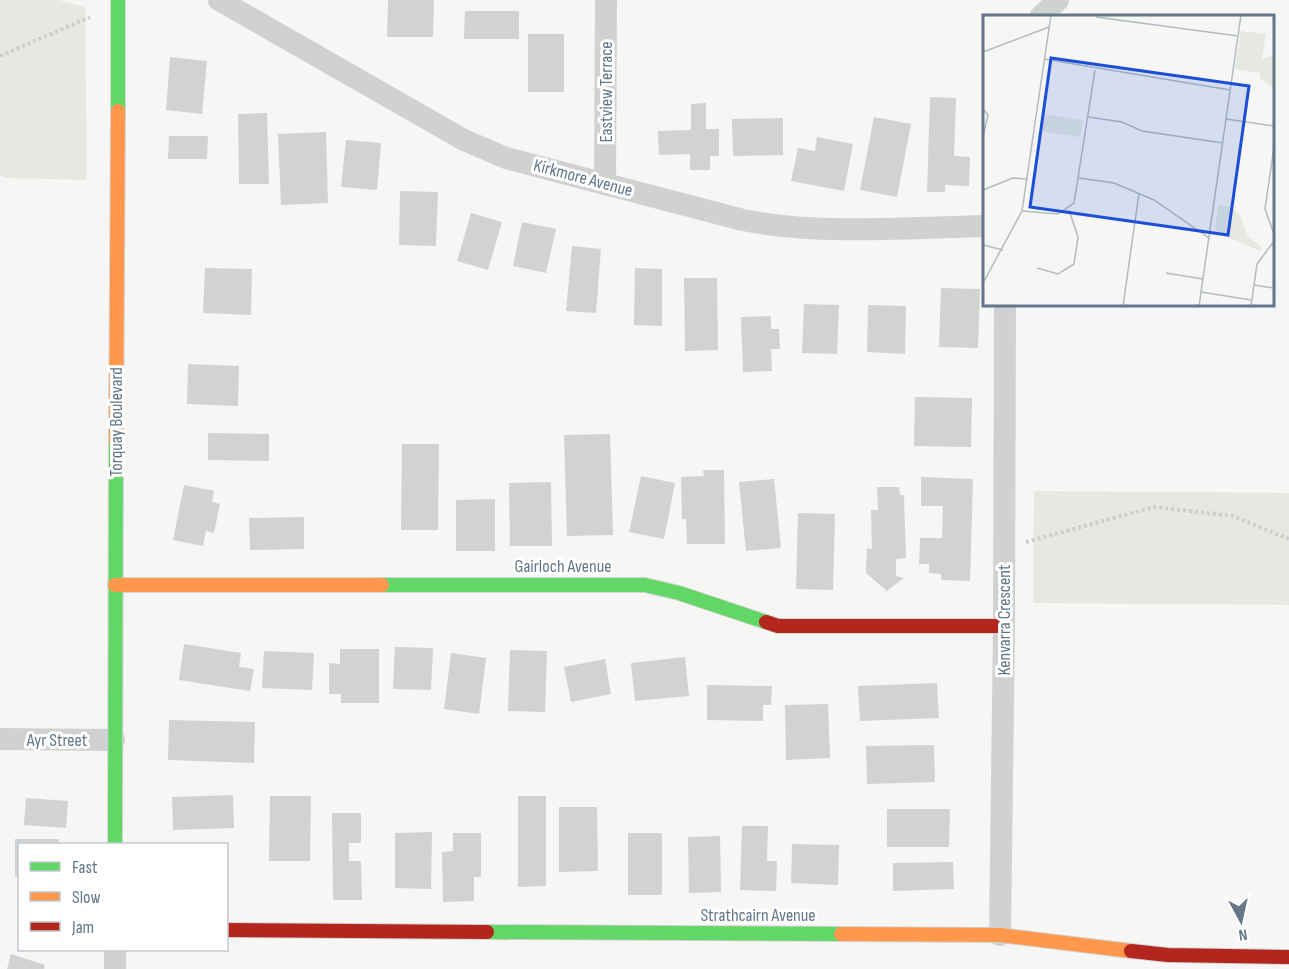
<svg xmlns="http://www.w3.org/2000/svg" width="1289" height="969" font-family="'Sofia Sans Condensed',sans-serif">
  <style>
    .green { fill: #e6e9e2 }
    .building { fill: #d1d3d3 }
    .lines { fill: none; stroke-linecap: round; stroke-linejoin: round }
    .fast-casing { stroke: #d3d4d4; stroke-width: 16 }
    .slow-casing { stroke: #d3d4d4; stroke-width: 16 }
    .jam-casing { stroke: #d3d4d4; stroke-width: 16 }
    .path { stroke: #cccecf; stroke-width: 4; stroke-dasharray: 3 3; stroke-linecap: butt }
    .street { stroke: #d0d1d1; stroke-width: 22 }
    .fast { stroke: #63d668; stroke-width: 14 }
    .slow { stroke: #ff974d; stroke-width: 14 }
    .jam { stroke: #b3261e; stroke-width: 14 }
    .labels { text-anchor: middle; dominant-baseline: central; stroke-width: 6; stroke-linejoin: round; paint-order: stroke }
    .street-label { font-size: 18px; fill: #637788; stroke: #fff }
    .inset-road { fill: none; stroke: #b2bbc2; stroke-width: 1.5 }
    .view { fill: #1d4ed8; fill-opacity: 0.15; stroke: #1d4ed8; stroke-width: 3 }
    .inset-edge { fill: none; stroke: #637788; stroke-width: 3 }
  </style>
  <rect width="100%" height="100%" fill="#f6f6f4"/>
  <g class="green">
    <path d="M0 0H59L85 7 87 180 6 178 0 175Z"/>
    <path d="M1034 491 1289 493V605L1033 603Z"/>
  </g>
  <g class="building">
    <path d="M388 0H434L433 37H387Z"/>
    <path d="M465 11H519V39H464Z"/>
    <rect x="528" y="34" width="36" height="58"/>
    <path d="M170 57 207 61 202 114 166 110Z"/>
    <path d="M930 97 956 98 954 156 970 157 969 186 945 185V192H927Z"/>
    <path d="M706 103V129H719V156H710V170H690V154L659 155 658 131 691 130V104Z"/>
    <path d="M267 113 269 184H239L238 114Z"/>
    <path d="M874 117 911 124 897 197 860 190Z"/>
    <path d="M783 118V155L733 156 732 119Z"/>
    <path d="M326 132 328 203 281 205 278 134Z"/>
    <path d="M169 136H208L207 159H168Z"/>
    <path d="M817 137 853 144 844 191 791 181 798 148 815 151Z"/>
    <path d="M346 140 381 143 377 190 341 187Z"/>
    <path d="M400 191 438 192 436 246 399 245Z"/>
    <path d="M471 213 502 222 488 270 457 261Z"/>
    <path d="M522 222 556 229 546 273 513 266Z"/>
    <path d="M572 246 601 249 596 313 566 311Z"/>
    <path d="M205 268 252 269 251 315 203 313Z"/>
    <path d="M635 268 662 269V326L634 325Z"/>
    <path d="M684 278H717L718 350 685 351Z"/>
    <path d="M941 288 980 289 978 348 939 347Z"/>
    <path d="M804 304 839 305 837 354 802 353Z"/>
    <path d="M868 305 906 306 905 354 867 352Z"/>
    <path d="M771 316V329H779L780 349H771L772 371 743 372 741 317Z"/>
    <path d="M188 364 239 366 238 406 187 404Z"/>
    <path d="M915 397 972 398 971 447 914 446Z"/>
    <path d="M208 433 269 434V461L208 460Z"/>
    <path d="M610 434 613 535 567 536 564 435Z"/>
    <path d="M402 444H439L438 530H401Z"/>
    <path d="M703 470H724L725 544H687L686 519H682L681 477 704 476Z"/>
    <path d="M641 476 675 483 664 539 629 532Z"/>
    <path d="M921 477 973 479 970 581 941 580V574L929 573V564H919L920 538H942L943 506H921Z"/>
    <path d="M774 479 781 548 746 551 739 482Z"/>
    <path d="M551 482 552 546H510L509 483Z"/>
    <path d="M184 485 214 491 212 502 220 504 214 533 206 531 203 546 173 540Z"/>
    <path d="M877 487H899L900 495H904L906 558 896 559V576L904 578 887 591 866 573 867 548 872 549 871 510H878Z"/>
    <path d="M495 499V551H456V500Z"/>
    <path d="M798 513 835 514 833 590 796 589Z"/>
    <path d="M304 517V549L250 550 249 518Z"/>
    <path d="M184 644 241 653 239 667 254 669 250 691 179 680Z"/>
    <path d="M395 647 433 648 431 690 393 689Z"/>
    <path d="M340 649H379V703H341V694H329V663L340 664Z"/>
    <path d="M510 650 547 651 545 712 508 711Z"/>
    <path d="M264 651 314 653 312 690 262 688Z"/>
    <path d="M451 653 486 658 479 714 444 709Z"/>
    <path d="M685 657 689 696 635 701 631 663Z"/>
    <path d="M605 659 611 694 571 702 564 667Z"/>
    <path d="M937 683 939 718 860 721 858 686Z"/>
    <path d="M707 685 772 686 771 705H763V721L707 720Z"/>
    <path d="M828 704 830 758 786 760 785 705Z"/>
    <path d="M169 720 255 722 254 763 168 760Z"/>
    <path d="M934 745 935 782 867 784 866 746Z"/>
    <path d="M233 795 234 828 173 830 172 797Z"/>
    <path d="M270 796H311L310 861H269Z"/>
    <path d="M518 796H546V886L518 887Z"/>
    <path d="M26 798 68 801 66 828 24 825Z"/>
    <path d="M559 807H597L598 871 559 872Z"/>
    <path d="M887 809H950L949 847H887Z"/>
    <path d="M332 813H361V843H349V861H361L362 900H333Z"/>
    <path d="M742 826H768L767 861H777L776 891 740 890Z"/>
    <path d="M432 832 431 889 395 888V833Z"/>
    <path d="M453 833H481V877H474V901L443 902 442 852 453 851Z"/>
    <rect x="628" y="833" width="34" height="62"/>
    <path d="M720 836 721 892 689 893 688 837Z"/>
    <path d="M15 839H59L58 844H20V877H15Z"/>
    <path d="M792 844 839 845 838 885 791 883Z"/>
    <path d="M953 862 954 889 893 891V863Z"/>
    <path d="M11 954 45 965 44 969H7Z"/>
  </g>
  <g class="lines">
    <defs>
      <g id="fast">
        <path d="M118 111V0"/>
        <path d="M382 585H645L679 593 766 622"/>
        <path d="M115 844 116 441"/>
        <path d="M487 932 841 934"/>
      </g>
      <g id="slow">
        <path d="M116 441 118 111"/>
        <path d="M115 585H382"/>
        <path d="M841 934 1000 935 1131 951"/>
      </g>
      <g id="jam">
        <path d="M766 622 778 626H1004"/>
        <path d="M226 930 487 932"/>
        <path d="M1131 951 1168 955 1289 957"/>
      </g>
    </defs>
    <use href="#fast" class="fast-casing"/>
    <use href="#slow" class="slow-casing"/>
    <use href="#jam" class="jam-casing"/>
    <g class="path">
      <path d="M0 56 90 17"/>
      <path d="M1026 542 1154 507 1233 516 1289 539"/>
    </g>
    <g class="street">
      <path d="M219 0 464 140 506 158 743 220C818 235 908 228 984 226"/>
      <path d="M1041 16 1058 0"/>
      <path d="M605 184 606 0"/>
      <path d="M0 739 114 740"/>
      <path d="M1000 935 1004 626 1005 304"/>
      <path d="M115 969V950"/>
    </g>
    <use href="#fast" class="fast"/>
    <use href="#slow" class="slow"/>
    <use href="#jam" class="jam"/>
  </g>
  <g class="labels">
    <g class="street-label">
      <text transform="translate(606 92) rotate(-90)">Eastview Terrace</text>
      <text transform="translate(583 178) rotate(15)">Kirkmore Avenue</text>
      <text transform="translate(116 422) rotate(-90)">Torquay Boulevard</text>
      <text x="563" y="566">Gairloch Avenue</text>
      <text transform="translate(1004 620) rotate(-90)">Kenvarra Crescent</text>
      <text x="57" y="740">Ayr Street</text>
      <text x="758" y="915">Strathcairn Avenue</text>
    </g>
  </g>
  <g transform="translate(983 15)">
    <rect width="291" height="291" fill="#f6f6f4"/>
    <path d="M258 16 283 19 279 44 291 40V73L277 64V58L252 54ZM59 99 100 105 97 122 57 116ZM235 190 248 192 257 200 265 221 279 233 277 236 232 217Z" fill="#e6e9e2"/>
    <path class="inset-road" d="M113 2 255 21M0 37 66 12M61 44 247 75M0 94 5 100 0 122M105 102 139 107 159 116 240 128M243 104 291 111M291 132 282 194 291 219M96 163 131 168 171 185 226 223M0 175 30 163 44 164M39 196 75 199 91 188 112 55M0 230 20 235M54 253 75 259 91 249 95 222 86 195M183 258 220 264M0 268 39 196 68 0M271 270 291 273M218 277 268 285M140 291 156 178M216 291 258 0M268 291 274 249 291 226"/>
    <path class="view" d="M68 43 266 71 245 220 47 192Z"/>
    <rect width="291" height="291" class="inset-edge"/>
  </g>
  <rect x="18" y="843" width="210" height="108" fill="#ffffff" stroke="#c1c9cf" stroke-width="1.5"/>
  <rect x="30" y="862" width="30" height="9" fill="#63d668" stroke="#c1c9cf" stroke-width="1.5"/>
  <text x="72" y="873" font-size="18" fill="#637788">Fast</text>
  <rect x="30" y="892" width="30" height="9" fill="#ff974d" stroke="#c1c9cf" stroke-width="1.5"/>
  <text x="72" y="903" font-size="18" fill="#637788">Slow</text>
  <rect x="30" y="922" width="30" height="9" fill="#b3261e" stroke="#c1c9cf" stroke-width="1.5"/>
  <text x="72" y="933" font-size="18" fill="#637788">Jam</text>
  <g transform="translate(1241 921) rotate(172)" stroke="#ffffff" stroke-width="4.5" paint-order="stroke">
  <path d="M0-4.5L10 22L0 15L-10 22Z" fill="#637788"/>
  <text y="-9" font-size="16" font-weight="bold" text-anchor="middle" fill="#637788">N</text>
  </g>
</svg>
